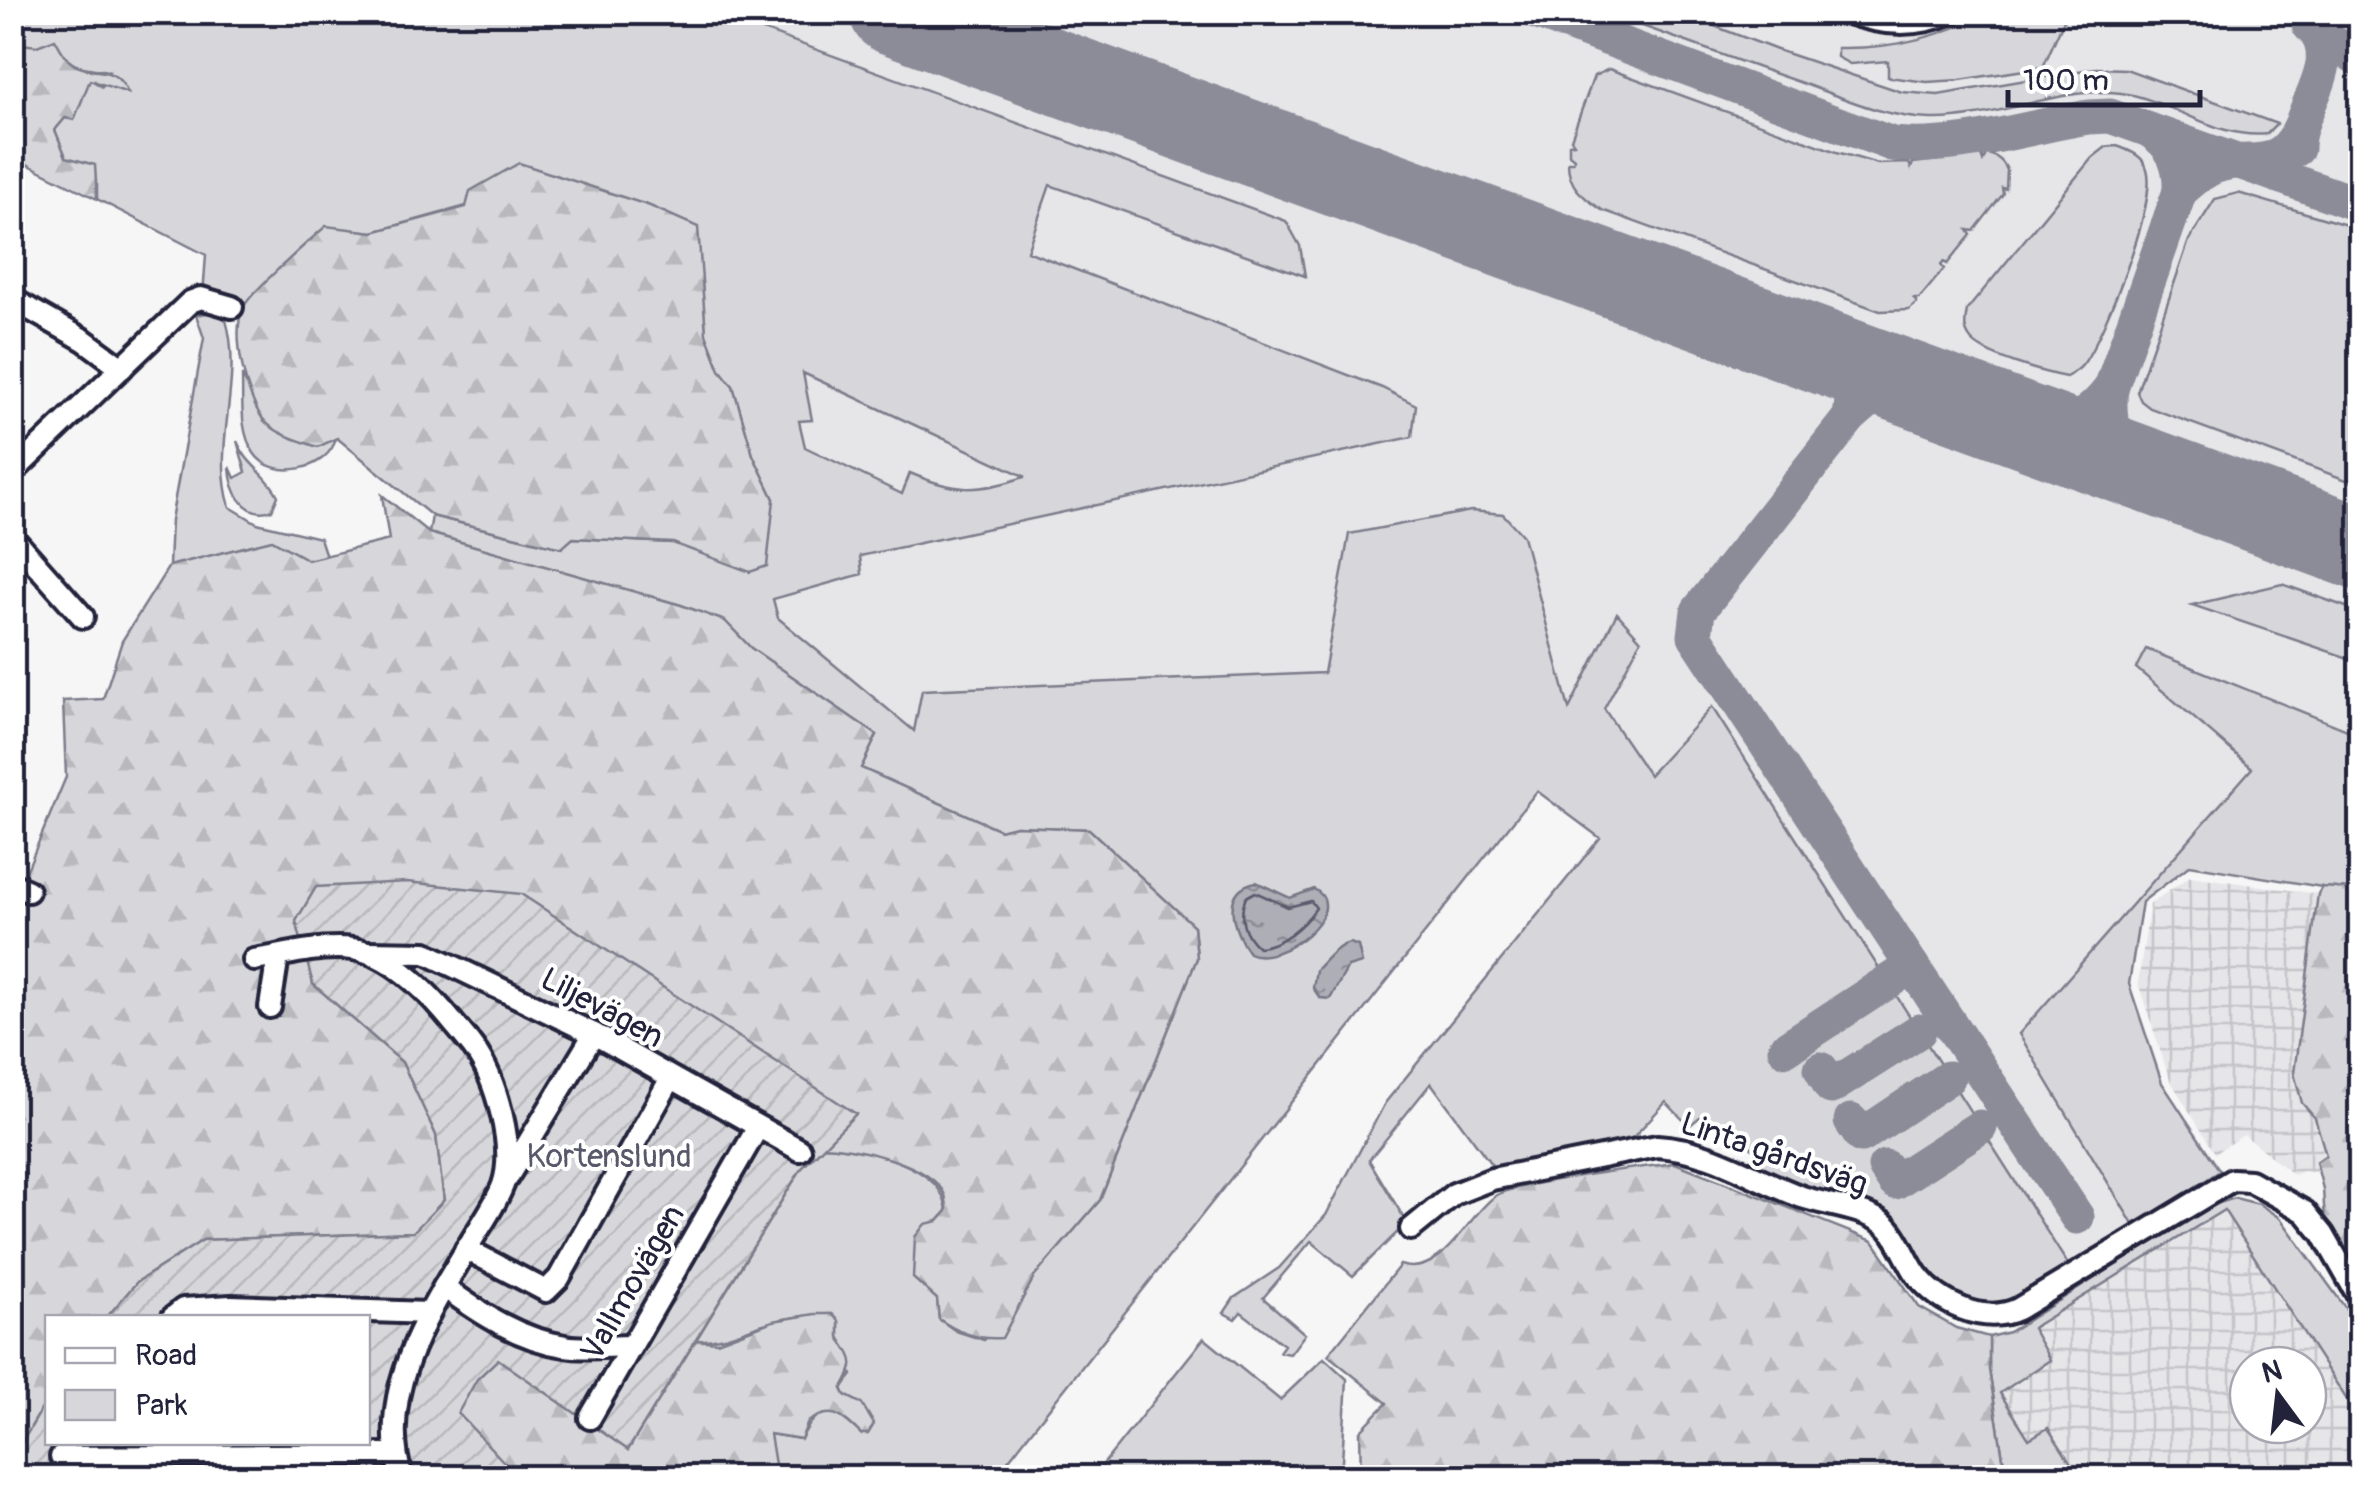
<svg xmlns="http://www.w3.org/2000/svg" width="2373" height="1490" font-family="Pangolin,sans-serif">
  <style>
    .built { fill: #e6e6e9 }
    .industrial { fill: url(#industrial-grid); fill-rule: evenodd }
    .green { fill: #d7d7db; stroke: #7c7c8b; stroke-width: 2.5; fill-rule: evenodd }
    .forest { fill: url(#forest-firs); stroke: #7c7c8b; stroke-width: 2.5 }
    .garden { fill: url(#garden-furrows); stroke: #7c7c8b; stroke-width: 2.5 }
    .water { fill: url(#water-ripples); stroke: #767685; stroke-width: 2.5 }
    .lines { fill: none; stroke-linecap: round; stroke-linejoin: round }
    .shore { stroke: #5a5a6d; stroke-width: 2.5 }
    .taxiway { stroke: #8c8c99; stroke-width: 35 }
    .runway { stroke: #8c8c99; stroke-width: 85 }
    .minor-casing { stroke: #22223b; stroke-width: 28 }
    .minor { stroke: #fff; stroke-width: 20 }
    .labels { text-anchor: middle; dominant-baseline: central; stroke-width: 8; stroke-linejoin: round; paint-order: stroke }
    .street-label { font-size: 32px; fill: #22223b; stroke: #fff }
    .park-label { font-size: 32px; fill: #58586b; stroke: #fff }
  </style>
  <defs>
    <pattern id="industrial-grid" width="8" height="8" patternUnits="userSpaceOnUse" patternTransform="scale(2.5)"><rect width="8" height="8" fill="#e6e6e9"/><path d="M0 4h8M4 0v8" fill="none" stroke="#c5c5c9"/></pattern>
    <pattern id="forest-firs" width="22" height="20" patternUnits="userSpaceOnUse" patternTransform="scale(2.5)"><rect width="22" height="20" fill="#d7d7db"/><path d="M5 1l3.5 6h-7zM16 11l3.5 6h-7z" fill="#b8b8bd"/></pattern>
    <pattern id="garden-furrows" width="10" height="10" patternUnits="userSpaceOnUse" patternTransform="scale(2.5)"><rect width="10" height="10" fill="#d7d7db"/><path d="M-1 1l2-2M0 10L10 0M9 11l2-2" fill="none" stroke="#b8b8bd"/></pattern>
    <pattern id="water-ripples" width="26" height="14" patternUnits="userSpaceOnUse" patternTransform="scale(2.5)"><rect width="26" height="14" fill="#aeaeb7"/><path d="M2 4q2-2 4 0t4 0M15 11q2-2 4 0t4 0" fill="none" stroke="#8d8d96"/></pattern>
  </defs>
  <rect width="100%" height="100%" fill="#f6f6f7"/>
  <filter id="ink" filterUnits="userSpaceOnUse"><feTurbulence type="fractalNoise" baseFrequency=".01" numOctaves="2"/><feDisplacementMap in="SourceGraphic" scale="20" xChannelSelector="R" yChannelSelector="G"/><feConvolveMatrix kernelMatrix="1 2 1 2 8 2 1 2 1" color-interpolation-filters="sRGB"/></filter>
  <g filter="url(#ink)">
    <path class="built" d="M60 13H2360V881L2322 887 2190 865 2142 902 2129 984 2162 1083 2220 1171 2000 1310 1553 719 915 732 778 618 766 577Z"/>
    <g class="industrial">
      <path d="M2190 876 2318 894 2294 1073 2302 1103 2315 1118 2326 1155 2316 1162 2320 1173 2303 1171 2294 1175 2244 1135 2215 1153 2170 1080 2138 983 2150 904Z"/>
      <path d="M2224 1210 2360 1420V1477H2080L2049 1429 2029 1439 1999 1392 2050 1360 2031 1328ZM2248 1365H2308V1425H2248Z"/>
    </g>
    <g class="green">
      <path d="M1620 12 1680 13 1777 50 1902 92 1938 95 2096 68 2126 69 2277 124 2267 134C2215 140 2171 99 2121 93 2060 86 1992 121 1931 119 1886 118 1841 97 1799 82 1741 62 1684 41 1626 20Z"/>
      <path d="M12 13H716L1286 221 1300 246 1305 276 1050 185 1027 251 1382 388 1416 405 1412 437 860 556 862 574 773 599 778 618 914 731 922 690 1324 673 1349 534 1471 511 1503 514 1523 536 1569 709 1617 613 1641 640 1604 709 1649 775 1712 707 2069 1266 2000 1310 1937 1286 1890 1216 1803 1188 1755 1167V1150L1736 1133 1729 1139 1701 1116 1689 1126 1666 1102 1625 1146 1497 1172 1431 1083 1369 1160 1407 1223 1353 1276 1311 1241 1263 1298 1305 1334 1290 1354 1279 1352 1284 1345 1241 1312 1235 1319 1224 1313 1234 1298 1279 1268 1326 1215 1385 1103 1600 838 1537 791 995 1477H777L769 1434 801 1439C820 1401 834 1408 861 1434L862 1404 845 1395 842 1388 852 1375 839 1337V1321L832 1314C813 1314 793 1317 775 1321 747 1327 725 1342 696 1340L801 1169 823 1146C861 1147 944 1165 947 1211L938 1221 913 1278 937 1299 939 1319 956 1331 984 1340 1021 1301 1034 1277 1100 1200 1197 958 1194 926 1089 829 1016 826 1000 830 861 768 877 735 751 648 725 621 681 605 429 533 432 516 561 548 573 538 673 543 704 552 774 499 753 455 733 386 720 370 706 334 697 227 466 206 373 232 326 227 243 307 237 296H203L206 255 97 199V185L66 157 55 130 65 118 74 119 90 79 102 87 109 71C99 69 85 69 76 65 54 54 39 46 13 44ZM803 373 1024 476V477C978 493 954 492 910 473L902 494 805 447 799 421 812 420Z"/>
      <path d="M1985 13H2067L2043 67 1960 80 1927 82 1888 77V61L1850 64 1837 57V48C1889 49 1940 38 1985 13Z"/>
      <path d="M1609 69 1837 152 1878 164 1909 163 1911 168 1913 163 1981 155 1983 161 1986 154C1997 155 2003 161 2007 170L2006 189 2002 188 2003 194 1974 231 1968 230 1971 235 1947 264 1944 262 1941 265 1944 269 1919 299H1914L1917 303 1909 310 1880 311 1602 210C1583 197 1568 187 1568 162H1573L1574 158 1569 154V144L1574 143 1571 139 1594 76Z"/>
      <path d="M2117 146C2130 151 2143 155 2147 169 2158 202 2105 332 2084 363 2079 370 2074 373 2066 377 2045 373 1984 356 1971 340 1963 330 1965 322 1967 310L2092 158 2106 147Z"/>
      <path d="M2238 193 2360 229V485L2150 408 2141 401 2137 392 2189 240 2215 199Z"/>
      <path d="M212 312 226 320C244 381 211 445 230 507L257 523 320 538 326 556 308 560 272 540 169 566 171 520 204 338 196 315Z"/>
      <path d="M242 375 264 422 336 438C329 470 273 482 254 453 239 431 243 400 242 375Z"/>
      <path d="M237 441C246 465 268 474 278 496L272 510C244 519 231 490 230 467L235 478 246 472Z"/>
      <path d="M2282 584 2360 612V662L2192 605Z"/>
      <path d="M2146 649 2360 735V881L2349 889 2322 887 2190 865 2142 902 2129 984 2162 1083 2220 1171 2134 1226 2019 1034 2252 768 2136 668Z"/>
      <path d="M2235 1198 2259 1204 2281 1219 2360 1328V1420L2224 1210 2032 1328 2050 1360 2000 1393 2029 1439 2048 1428 2080 1477H2006L1989 1370V1337L2009 1332 2210 1206Z"/>
      <path d="M1204 1338 1280 1400 1324 1358 1347 1379 1341 1477H1093Z"/>
    </g>
    <g class="forest">
      <path d="M55 39C61 49 66 61 77 66 100 76 114 64 128 93L90 80 74 120 65 118 55 130 66 157 95 165 97 199 13 157V43L37 46Z"/>
      <path d="M519 163 650 206 698 227 706 334 720 370 733 386 753 455 774 499 767 566 750 572 673 543 573 538 562 548 432 516 337 438 318 447C301 441 274 434 263 419 246 397 231 335 243 308 250 293 310 240 326 226L373 232 466 207 470 191Z"/>
      <path d="M382 495 429 533 681 605 725 621 751 648 877 735 861 768 1000 830 1016 826 1089 829 1194 926 1197 958 1100 1200 1034 1277 1002 1338C978 1340 958 1333 939 1319L937 1299 913 1278 915 1237 925 1224 938 1221 947 1211C947 1209 946 1197 945 1195 931 1163 854 1147 823 1146L855 1113 313 984 402 1062 436 1135 444 1200 414 1232 203 1240 137 1282 107 1317 48 1318 47 1400 21 1444 15 1477 13 1478V903L66 777 63 701 103 699 122 641 169 566 272 540 308 560 389 540Z"/>
      <path d="M2360 881V1281L2325 1222 2323 1189 2316 1162 2326 1155 2315 1118 2302 1103 2294 1073 2318 894 2322 887 2349 889Z"/>
      <path d="M1675 1163 1873 1241 1919 1307 1956 1328 1989 1337V1370L2006 1477H1361L1360 1431 1387 1403 1328 1355 1400 1265C1441 1279 1466 1218 1494 1197 1512 1182 1644 1167 1675 1163Z"/>
      <path d="M815 1314H832L839 1321V1337C854 1361 858 1362 842 1389L845 1395 862 1404 874 1424 868 1434H861C842 1416 832 1405 808 1422L801 1439 770 1434 777 1477 518 1478 457 1413 477 1379 498 1359 628 1450 696 1340 717 1342 773 1321Z"/>
    </g>
    <path class="garden" d="M407 882 521 894 856 1114 801 1169 628 1450 498 1359 477 1379 458 1413 518 1477 15 1478 21 1444 47 1400 48 1442H368V1318L107 1317 137 1282 203 1240 413 1232 444 1200 436 1135 402 1062 313 984 296 921 316 887Z"/>
    <g class="water">
      <path d="M1256 882 1290 898 1314 889C1353 910 1279 968 1249 953 1233 932 1219 889 1256 882Z"/>
      <path d="M1350 943 1358 946 1362 963 1348 967 1330 999 1320 998 1313 988 1316 970C1325 961 1337 945 1350 943Z"/>
    </g>
    <g class="lines">
      <path class="shore" d="M1255 892 1288 907 1311 901 1316 908C1303 926 1281 946 1258 947 1243 934 1238 915 1246 897Z"/>
      <g class="taxiway">
        <path d="M1536 12 1892 144C1958 151 2025 127 2089 117L2110 116 2360 205"/>
        <path d="M2312 27 2360 60"/>
        <path d="M2149 130C2173 145 2181 163 2180 191 2191 182 2201 172 2214 167 2247 153 2281 175 2299 129"/>
        <path d="M2297 149C2296 108 2348 60 2309 25"/>
        <path d="M1822 351C1853 368 1855 383 1850 417 1877 392 1885 387 1923 388"/>
        <path d="M2111 388 2180 191"/>
        <path d="M1850 417 1698 611 1695 636 2077 1217"/>
        <path d="M2037 429C2071 426 2090 416 2111 388 2107 422 2114 440 2136 466"/>
        <path d="M1785 1049 1912 966"/>
        <path d="M1821 1069 1831 1087 1919 1031"/>
        <path d="M1851 1121 1861 1136 1948 1078"/>
        <path d="M1885 1167 1895 1182 1980 1127"/>
      </g>
      <path class="runway" d="M892 12 2360 548"/>
      <defs>
        <g id="minor">
          <path d="M1846 12C1882 25 1916 28 1952 12"/>
          <path d="M12 299 84 340 122 368"/>
          <path d="M12 473 190 302 201 298 232 307"/>
          <path d="M12 537 83 617"/>
          <path d="M12 884 28 891"/>
          <path d="M369 952 426 953 594 1034 800 1150"/>
          <path d="M254 960C287 955 333 941 367 952 396 962 425 990 444 1012 454 1024 464 1035 473 1047 496 1078 516 1148 503 1185 495 1206 480 1226 469 1245 428 1313 375 1395 402 1478"/>
          <path d="M270 1007 278 956"/>
          <path d="M507 1178 594 1034"/>
          <path d="M1411 1229 1454 1194 1492 1179 1657 1146C1711 1149 1753 1179 1802 1197 1826 1205 1862 1208 1883 1223 1898 1234 1906 1260 1917 1275 1939 1304 1984 1325 2018 1309L2232 1180 2250 1181 2305 1212 2323 1234 2360 1299"/>
          <path d="M466 1249 546 1291 559 1278 671 1078"/>
          <path d="M444 1287C481 1314 519 1339 565 1346 586 1350 609 1346 630 1346"/>
          <path d="M172 1318 183 1309 231 1306 428 1313"/>
          <path d="M590 1418 758 1127"/>
          <path d="M61 1457 394 1454"/>
        </g>
      </defs>
      <use href="#minor" class="minor-casing"/>
      <use href="#minor" class="minor"/>
    </g>
  </g>
  <g class="labels">
    <g class="street-label">
      <text transform="translate(602 1008) rotate(28)">Liljevägen</text>
      <text transform="translate(1774 1154) rotate(19)">Linta gårdsväg</text>
      <text transform="translate(633 1283) rotate(-60)">Vallmovägen</text>
    </g>
    <g class="park-label">
      <text x="609" y="1157">Kortenslund</text>
    </g>
  </g>
  <rect width="2373" height="1490" fill="none" stroke="#fff" stroke-width="50"/>
  <rect x="25" y="25" width="2323" height="1440" fill="none" stroke="#22223b" stroke-width="4" filter="url(#ink)"/>
  <rect x="45" y="1315" width="325" height="130" fill="#ffffff" stroke="#a7a7b1" stroke-width="2.5"/>
  <rect x="65" y="1348" width="50" height="15" fill="#ffffff" stroke="#a7a7b1" stroke-width="2.5"/>
  <text x="135" y="1365" font-size="30" fill="#22223b">Road</text>
  <rect x="65" y="1390" width="50" height="30" fill="#d7d7db" stroke="#a7a7b1" stroke-width="2.5"/>
  <text x="135" y="1415" font-size="30" fill="#22223b">Park</text>
  <g transform="translate(2278 1395) rotate(345)"><circle r="48" fill="#ffffff" stroke="#a7a7b1" stroke-width="2.5"/>
  <path d="M0-8L18 38L0 25L-18 38Z" fill="#22223b"/>
  <text y="-15" font-size="28" font-weight="bold" text-anchor="middle" fill="#22223b">N</text>
  </g>
  <path d="M2008 90v15h192v-15" fill="none" stroke="#22223b" stroke-width="5"/>
  <text x="2023" y="90" font-size="30" fill="#22223b" stroke="#ffffff" stroke-width="8" paint-order="stroke">100 m</text>
</svg>
